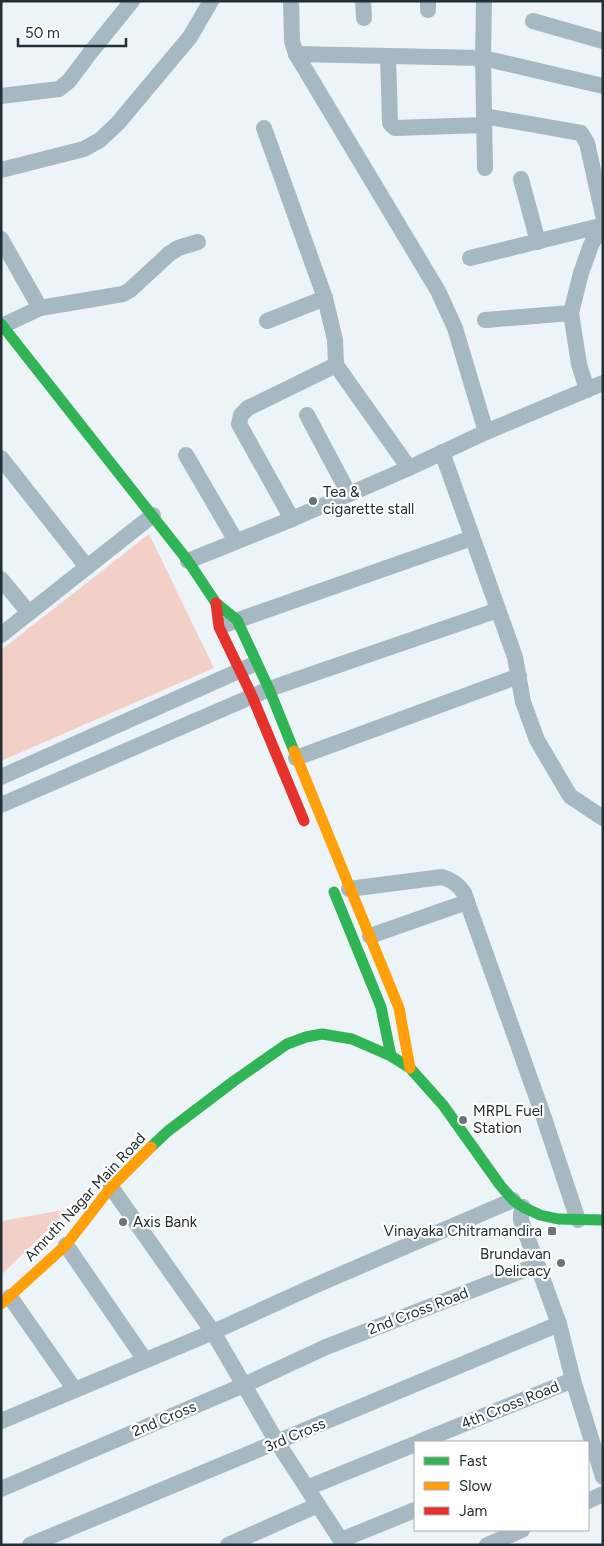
<svg xmlns="http://www.w3.org/2000/svg" width="604" height="1546" font-family="Figtree,sans-serif">
  <style>
    .green { fill: #f2d0c7 }
    .lines { fill: none; stroke-linecap: round; stroke-linejoin: round }
    .street { stroke: #a6b8c1; stroke-width: 16 }
    .fast { stroke: #30b455; stroke-width: 11 }
    .slow { stroke: #ff9f0a; stroke-width: 11 }
    .jam { stroke: #e5322d; stroke-width: 11 }
    .poi-dot { fill: #697478; stroke: #fff; stroke-width: 2 }
    .labels { text-anchor: middle; dominant-baseline: central; stroke-width: 4.5; stroke-linejoin: round; paint-order: stroke }
    .poi-label { font-size: 15px; fill: #222f34; stroke: #fff; text-anchor: start }
    .street-label { font-size: 15px; fill: #222f34; stroke: #fff }
  </style>
  <rect width="100%" height="100%" fill="#edf4f7"/>
  <g class="green">
    <path d="M149 534 214 668 1 761V650Z"/>
    <path d="M69 1209 1 1275V1221Z"/>
  </g>
  <g class="lines">
    <g class="street">
      <path d="M291 1 292 41 296 54 438 291 455 328 486 432"/>
      <path d="M363 1 364 18"/>
      <path d="M428 1V10"/>
      <path d="M484 1 483 58 485 168"/>
      <path d="M533 21 603 41"/>
      <path d="M296 54 483 58 603 86"/>
      <path d="M388 56 390 123 395 128 484 125"/>
      <path d="M1 96 59 89 69 81 90 53 132 1"/>
      <path d="M484 116 581 133 587 143 603 215"/>
      <path d="M264 128 325 298 335 340 336 365 409 468"/>
      <path d="M1 170 84 149 100 140 118 123 190 37 211 1"/>
      <path d="M521 179 538 242"/>
      <path d="M1 239 40 308"/>
      <path d="M470 258 600 226"/>
      <path d="M485 320 571 313"/>
      <path d="M267 321 325 298"/>
      <path d="M2 326 40 308 123 294 130 290 169 254 178 248 198 242"/>
      <path d="M587 390 579 364 571 313 581 273 591 245 603 223"/>
      <path d="M307 415 349 494"/>
      <path d="M442 452 515 657 523 702 537 740 570 796 603 818"/>
      <path d="M186 455 236 541"/>
      <path d="M1 458 87 567"/>
      <path d="M292 519 239 424 241 415 248 408 336 365"/>
      <path d="M188 561 292 519 409 468 486 432 603 383"/>
      <path d="M1 579 29 613"/>
      <path d="M227 624 472 538"/>
      <path d="M1 635 153 515"/>
      <path d="M296 758 519 676"/>
      <path d="M1 777 250 666"/>
      <path d="M1 805 269 689 498 610"/>
      <path d="M349 889 442 877C452 880 458 884 464 893L543 1115 578 1220"/>
      <path d="M370 936 467 902"/>
      <path d="M111 1187 213 1332 277 1442 344 1545"/>
      <path d="M523 1207 521 1214V1220L559 1324 573 1380 603 1477"/>
      <path d="M66 1245 145 1360"/>
      <path d="M10 1297 75 1390"/>
      <path d="M1 1421 213 1332 314 1286 513 1200"/>
      <path d="M419 1442 573 1380"/>
      <path d="M307 1488 415 1444"/>
      <path d="M1 1489 244 1385 326 1347 537 1265"/>
      <path d="M588 1501 603 1494"/>
      <path d="M341 1540 415 1510"/>
      <path d="M30 1545 559 1324"/>
      <path d="M228 1545 318 1505"/>
      <path d="M487 1545 522 1530"/>
    </g>
    <g class="fast">
      <path d="M1 324 188 561 216 603 237 620 269 689 294 751"/>
      <path d="M334 892 381 1007 391 1056"/>
      <path d="M151 1147 168 1131 234 1081 287 1044 306 1037 322 1034 352 1039 391 1056 410 1068 443 1105 500 1185 513 1200 523 1207 540 1215 558 1219 603 1220"/>
    </g>
    <g class="slow">
      <path d="M294 751 399 1008 410 1068"/>
      <path d="M1 1304 66 1245 111 1187 151 1147"/>
    </g>
    <path class="jam" d="M216 603 219 627 252 696 304 821"/>
  </g>
  <g class="poi-dot">
    <circle cx="313" cy="501" r="5"/>
    <circle cx="463" cy="1120" r="5"/>
    <circle cx="123" cy="1222" r="5"/>
    <rect x="547" y="1226" width="10" height="10" rx="2.5"/>
    <circle cx="561" cy="1263" r="5"/>
  </g>
  <g class="labels">
    <g class="poi-label">
      <text x="323" y="492">Tea &amp;<tspan x="323" dy="17">cigarette stall</tspan></text>
      <text x="473" y="1111">MRPL Fuel<tspan x="473" dy="17">Station</tspan></text>
      <text x="133" y="1222">Axis Bank</text>
      <text x="542" y="1231" text-anchor="end">Vinayaka Chitramandira</text>
      <text x="551" y="1254" text-anchor="end">Brundavan<tspan x="551" dy="17">Delicacy</tspan></text>
    </g>
    <g class="street-label">
      <text transform="translate(85 1197) rotate(-47)">Amruth Nagar Main Road</text>
      <text transform="translate(418 1311) rotate(-21)">2nd Cross Road</text>
      <text transform="translate(510 1405) rotate(-22)">4th Cross Road</text>
      <text transform="translate(164 1419) rotate(-23)">2nd Cross</text>
      <text transform="translate(295 1435) rotate(-23)">3rd Cross</text>
    </g>
  </g>
  <rect width="604" height="1546" fill="none" stroke="#222f34" stroke-width="5"/>
  <rect x="414" y="1441" width="175" height="90" fill="#ffffff" stroke="#a7acae"/>
  <rect x="424" y="1457" width="25" height="8" fill="#30b455" stroke="#a7acae"/>
  <text x="459" y="1466" font-size="15" fill="#222f34">Fast</text>
  <rect x="424" y="1482" width="25" height="8" fill="#ff9f0a" stroke="#a7acae"/>
  <text x="459" y="1491" font-size="15" fill="#222f34">Slow</text>
  <rect x="424" y="1507" width="25" height="8" fill="#e5322d" stroke="#a7acae"/>
  <text x="459" y="1516" font-size="15" fill="#222f34">Jam</text>
  <path d="M18 38v8h108v-8" fill="none" stroke="#222f34" stroke-width="2.5"/>
  <text x="25" y="38" font-size="15" fill="#222f34" stroke="#ffffff" stroke-width="4" paint-order="stroke">50 m</text>
</svg>
